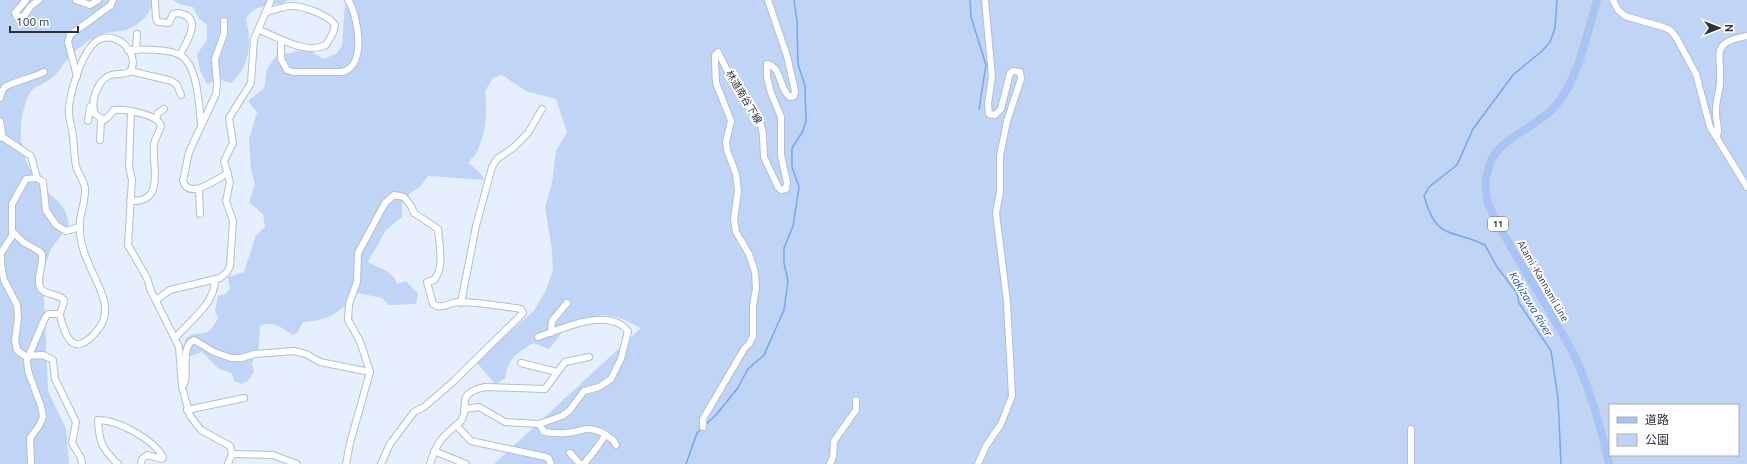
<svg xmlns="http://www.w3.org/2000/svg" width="1747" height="464" font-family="Ubuntu,'Noto Sans JP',sans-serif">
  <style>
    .green { fill: #c0d4f5; fill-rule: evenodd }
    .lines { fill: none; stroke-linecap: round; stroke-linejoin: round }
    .stream { stroke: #77a5f2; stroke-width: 1.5 }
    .minor-casing { stroke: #b1bed4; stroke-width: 8 }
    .major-casing { stroke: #d1d2d4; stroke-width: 10 }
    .minor { stroke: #fff; stroke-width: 6 }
    .major { stroke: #a6c4f7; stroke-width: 8 }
    .labels { text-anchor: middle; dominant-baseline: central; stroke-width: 4; stroke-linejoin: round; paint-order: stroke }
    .shield { fill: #fff; stroke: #6b6f75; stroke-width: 1 }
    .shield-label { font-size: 9px; font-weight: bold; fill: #2c313a }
    .street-label { font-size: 10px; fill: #2c313a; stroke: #fff }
    .water-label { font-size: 11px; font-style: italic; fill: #1a4ea7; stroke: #fff }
  </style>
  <rect width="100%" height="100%" fill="#e6effd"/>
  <g class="green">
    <path d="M0 0H154C150 15 138 28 121 31 113 32 102 32 95 37 87 42 79 47 73 53 63 63 61 71 49 80 44 84 35 86 31 91 25 100 22 115 21 126 20 151 26 167 42 186 55 201 66 203 69 225L51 249 43 271 48 391 66 429 69 464H0Z"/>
    <path d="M173 0H289C272 10 257 0 246 19 252 42 250 67 231 83L215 78 211 83 207 84 200 70 197 54 207 40V25L198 17 193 7 179 4Z"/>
    <path d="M347 0H1747V464H494L641 328 618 317 603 315 566 323 559 337 549 349 533 343C519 351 505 361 506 378L495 384 477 363 500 340 534 311 546 290 553 270 552 250 545 208 552 183 556 151 567 132 556 99 526 91 502 75 493 78 485 91C488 113 486 134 476 153 474 158 470 158 469 163L482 175 484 180 428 176 420 187 410 193 402 204V217L386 230 368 262C380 269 393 270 397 284L406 281 418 294 416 304 389 305 382 298 358 293C336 313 335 319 303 322L298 332 293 335C283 328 272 320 260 326L259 346 252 363 254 372 248 381 241 384 234 381 232 373 219 369 202 352 190 356 182 349C184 346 185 340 187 338 196 328 206 343 218 318L215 311 218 296 226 294 230 288 228 277 244 272 256 235 265 227 263 214 249 202 255 184 251 170 249 139 257 112 248 101 264 88 267 69 277 54 293 53 295 51H310L323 59 336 54 342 46 345 3ZM1610 405H1738V455H1610Z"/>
  </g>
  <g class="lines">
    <g class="stream">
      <path d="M970 0 971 17 986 65 979 109"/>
      <path d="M1557 0 1555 28 1550 42 1542 51 1513 75 1473 129 1457 165 1429 187 1424 196C1437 242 1451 228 1485 245L1497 267 1517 293 1519 303 1551 351 1558 398 1561 464"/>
      <path d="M705 425 716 415 737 389 748 369 764 355 784 310 788 281 784 263V248L793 226 799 187 792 167V148L803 131 806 121 805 86 798 64 797 21 794 0"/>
      <path d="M686 464 697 433 702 428"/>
    </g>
    <defs>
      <g id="minor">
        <path d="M26 0 15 13 17 17 24 16 30 7 39 0"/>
        <path d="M76 0 90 5 98 0"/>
        <path d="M1613 0 1618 10 1625 16 1663 27 1670 30 1676 37 1696 74 1710 127 1747 187"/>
        <path d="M155 1 156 19 158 22 169 23 173 14 178 13C204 17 187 41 180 55"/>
        <path d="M224 21V34L215 59 217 83 216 94 189 152 183 181C189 201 218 178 228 173"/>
        <path d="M259 30C278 37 305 55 326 45L333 33 335 25C329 15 303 6 292 6 283 6 275 10 267 12"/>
        <path d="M281 40V59L287 70 293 72H341C368 68 358 15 348 0"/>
        <path d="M128 50C141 49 170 49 180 55 198 65 199 106 201 124"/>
        <path d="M136 50 137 34"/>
        <path d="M130 71 172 81 177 85 181 95"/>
        <path d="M77 76 68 42 70 35 111 5 113 0"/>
        <path d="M0 98C1 94 2 90 5 87 8 84 37 76 44 72"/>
        <path d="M131 111 129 167 132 180 128 245 147 278 151 291 179 347 182 387 190 416 201 430 230 446 232 454 228 464"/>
        <path d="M156 119 158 113 164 109"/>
        <path d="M0 121 2 133 0 138"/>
        <path d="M88 121 90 107 93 105"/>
        <path d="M1 136 31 156 37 178"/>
        <path d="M1717 136C1720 130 1716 121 1716 114 1715 104 1719 94 1720 84 1722 53 1709 43 1747 36"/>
        <path d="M100 140 101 119"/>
        <path d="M199 189 200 214"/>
        <path d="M80 227 66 231 56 225 46 210 43 182 37 178 26 179 12 204V236L1 253V265L4 280 17 305 18 318 15 341 17 350 25 356 43 355 53 360 55 379 76 422 72 443 81 458 82 464"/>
        <path d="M12 231 23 242 39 251 42 254C44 264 35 280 41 289 47 296 58 293 64 300 64 306 61 309 60 314 60 319 63 325 64 329 73 355 88 343 100 327 114 306 96 283 88 262 83 251 78 234 80 221 81 210 86 199 85 188 84 180 78 174 76 166 74 156 74 146 73 136 72 129 70 122 69 115 67 98 83 46 100 39 118 31 141 55 130 72 124 75 117 73 111 75 97 80 90 102 95 114L104 120 108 117 114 110C125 109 158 114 161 126 159 133 155 138 154 144 151 165 167 203 130 201"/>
        <path d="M156 300 170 290 220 278 227 272 230 266 233 221 226 201 230 182 224 161 233 143 229 118 251 83 254 39 271 0"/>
        <path d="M461 303 476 226 492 167 497 159 514 147 528 133 542 109"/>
        <path d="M551 333 552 321 567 303"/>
        <path d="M176 337C190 321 215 303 215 280"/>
        <path d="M538 337C561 329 609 306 628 331L621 359 611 379 599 387 584 391 569 411 562 416 539 424 544 432C551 433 559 434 566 433 584 432 584 424 605 434 605 439 588 458 584 464"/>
        <path d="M521 363 557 372"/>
        <path d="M184 384C189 371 180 346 194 340L214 352 231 358H241L255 354 294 351 306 354 320 362 370 372"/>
        <path d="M464 409 479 407 505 422 539 424"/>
        <path d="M187 410 244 398"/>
        <path d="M456 425 471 441 546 457 549 459 551 464"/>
        <path d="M703 427V419L744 349 749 344 753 336V306L756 288 755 272 749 254 736 232 734 219 738 191 736 174 727 150 726 142 731 121 716 83 715 62V55L718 52 728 72 737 83 746 104 760 120 763 135 764 157 778 187 781 190 786 189 787 183 781 155V117L771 93 767 77V64C782 67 779 90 790 97L794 96 795 91 787 56 768 0"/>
        <path d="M606 435 613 440 616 445"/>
        <path d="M434 451 466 464"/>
        <path d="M570 453 580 464"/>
        <path d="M232 454 273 455 297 464"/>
        <path d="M31 464 30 438 39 426 43 417 41 406 28 371 27 360 45 318 48 314H60"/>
        <path d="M118 464C102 449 99 442 98 420 118 420 153 439 163 457L162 459 147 455 142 459 141 464"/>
        <path d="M346 464 350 443 370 372 360 341 348 320 349 304 357 282 358 253 385 203 394 195 404 197 411 206 414 213 438 229C439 244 445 267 434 280L427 282 433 304C441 310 449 303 457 302 477 302 501 306 521 309L523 313 454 381 424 407 414 412 390 444 381 464"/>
        <path d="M430 464C438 439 442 438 461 421 471 407 453 394 485 387L545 389 565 362 589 357"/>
        <path d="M830 464 833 457 834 441 856 410V400"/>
        <path d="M978 464 986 446 1001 424 1012 396 1007 302 996 213 1000 192V156L1007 121 1021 79 1020 72 1013 71 1010 73 1001 109 995 115 989 114 988 104 992 76 985 0"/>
        <path d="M1411 464V429"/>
      </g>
      <path id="major" d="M1597 0C1587 33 1579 77 1557 104 1540 126 1500 137 1490 163 1486 175 1484 187 1487 199 1491 216 1503 232 1511 247 1532 283 1555 318 1574 355 1590 389 1601 427 1609 464"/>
    </defs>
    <use href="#minor" class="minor-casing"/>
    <use href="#major" class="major-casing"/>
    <use href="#minor" class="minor"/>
    <use href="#major" class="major"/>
  </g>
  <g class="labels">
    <rect class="shield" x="1488" y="217" width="20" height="14" rx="3"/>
    <g class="shield-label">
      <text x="1498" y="224">11</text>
    </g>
    <g class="street-label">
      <text transform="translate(744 97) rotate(59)">林道南谷下線</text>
      <text transform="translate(1543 281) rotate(60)">Atami -Kannami Line</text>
    </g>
    <g class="water-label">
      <text transform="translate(1531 304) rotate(59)">Kakizawa River</text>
    </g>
  </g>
  <rect x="1609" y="404" width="130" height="52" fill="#ffffff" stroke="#abadb0"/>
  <rect x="1617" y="417" width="20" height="6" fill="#a6c4f7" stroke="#abadb0"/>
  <text x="1645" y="424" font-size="12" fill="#2c313a">道路</text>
  <rect x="1617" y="434" width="20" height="12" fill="#c0d4f5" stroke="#abadb0"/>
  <text x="1645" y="444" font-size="12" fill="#2c313a">公園</text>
  <g transform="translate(1719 28) rotate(90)" stroke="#ffffff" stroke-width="3" paint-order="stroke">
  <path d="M0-3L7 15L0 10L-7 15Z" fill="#2c313a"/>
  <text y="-6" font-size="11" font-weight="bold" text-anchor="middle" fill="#2c313a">N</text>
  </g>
  <path d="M10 26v6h68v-6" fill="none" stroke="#2c313a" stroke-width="2"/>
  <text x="16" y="26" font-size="12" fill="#2c313a" stroke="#ffffff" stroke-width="3" paint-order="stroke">100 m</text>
</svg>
